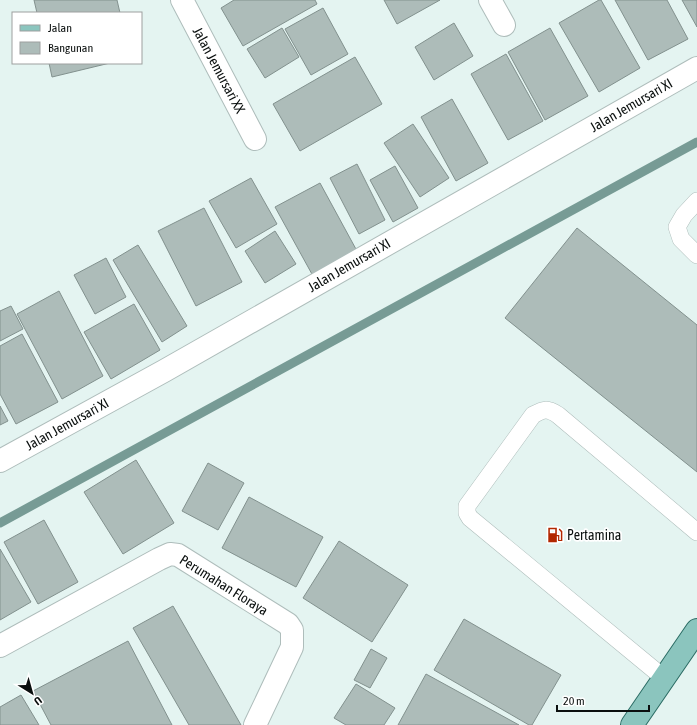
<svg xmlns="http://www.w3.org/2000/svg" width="697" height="725" font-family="'Asap Condensed',sans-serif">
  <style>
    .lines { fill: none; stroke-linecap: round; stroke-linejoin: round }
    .stream { stroke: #779b95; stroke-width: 9 }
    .building { fill: #adbcb9; stroke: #82918e }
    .lane-casing { stroke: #aebdbb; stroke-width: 18 }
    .street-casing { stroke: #aebdbb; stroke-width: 24 }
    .primary-casing { stroke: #2b6c64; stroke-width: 24 }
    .lane { stroke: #fff; stroke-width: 17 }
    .street { stroke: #fff; stroke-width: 22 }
    .primary { stroke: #8bc5be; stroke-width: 22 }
    .labels { text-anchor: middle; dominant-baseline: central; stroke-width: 3.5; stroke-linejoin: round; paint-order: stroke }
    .street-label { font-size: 14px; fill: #0a0f0e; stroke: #fff }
    .poi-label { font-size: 14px; fill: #0a0f0e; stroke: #fff; text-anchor: start }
  </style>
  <rect width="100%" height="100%" fill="#e4f4f1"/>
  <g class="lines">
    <path class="stream" d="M0 523 697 142"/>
  </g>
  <g class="building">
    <path d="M34 0H117L120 13H37Z"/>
    <path d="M234 0H315L317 4 243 46 221 8Z"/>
    <path d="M384 0H440L397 24Z"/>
    <path d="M599 0H601L640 68 599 92 559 23Z"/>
    <path d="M615 0H667L688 39 648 60Z"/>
    <path d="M682 0H697V27Z"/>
    <path d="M323 8 348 54 311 75 285 29Z"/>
    <path d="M454 23 473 56 434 80 415 47Z"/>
    <path d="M282 28 299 57 265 78 247 49Z"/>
    <path d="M550 28 588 96 545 120 508 52Z"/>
    <path d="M506 54 543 121 508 140 471 74Z"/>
    <path d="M355 57 382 104 300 151 273 104Z"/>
    <path d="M49 63H110L52 77Z"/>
    <path d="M452 99 488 163 456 181 421 117Z"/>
    <path d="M413 124 449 178 420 197 384 143Z"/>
    <path d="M357 164 385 220 359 234 330 178Z"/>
    <path d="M395 166 418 208 393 222 370 180Z"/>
    <path d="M251 178 277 224 236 248 209 201Z"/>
    <path d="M320 183 357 251 313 276 275 207Z"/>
    <path d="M204 208 242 282 196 306 158 231Z"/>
    <path d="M577 228 697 325V472L505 318Z"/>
    <path d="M275 231 296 264 265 283 245 251Z"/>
    <path d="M138 245 187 326 162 342 113 260Z"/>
    <path d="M106 258 126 297 95 314 74 275Z"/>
    <path d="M59 291 103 376 62 399 17 314Z"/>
    <path d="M134 304 160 350 111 379 84 332Z"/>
    <path d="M11 306 23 329 0 341V311Z"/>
    <path d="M22 334 58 402 16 424 0 394V346Z"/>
    <path d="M0 406 8 421 0 425Z"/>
    <path d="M136 460 174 523 123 554 84 492Z"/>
    <path d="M208 463 244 483 218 530 182 511Z"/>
    <path d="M249 497 323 537 296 587 222 548Z"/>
    <path d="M44 520 78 582 38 604 4 542Z"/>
    <path d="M339 541 408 585 372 642 303 598Z"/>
    <path d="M0 549 31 602 0 620Z"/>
    <path d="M173 606 241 725H189L133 628Z"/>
    <path d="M464 619 561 675 532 725H529L434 670Z"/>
    <path d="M128 641 172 725H51L33 691Z"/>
    <path d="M371 649 387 658 370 688 354 680Z"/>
    <path d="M426 674 519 725H398Z"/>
    <path d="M356 684 395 708 384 725H346L334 718Z"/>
    <path d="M21 695 39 725H0V707Z"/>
  </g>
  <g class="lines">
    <defs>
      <g id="lane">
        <path d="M697 201 684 215 677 227 681 239 697 255"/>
        <path d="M664 678 470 518 467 513V506L533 415C544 409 547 408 558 415L697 532"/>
      </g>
      <g id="street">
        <path d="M182 0 255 139"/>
        <path d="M490 0 504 25"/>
        <path d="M0 461 164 371 697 68"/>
        <path d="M0 646 159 559 170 554 178 555 288 624 292 630V647L255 725"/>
      </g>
      <path id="primary" d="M632 725 697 630"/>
    </defs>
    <use href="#lane" class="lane-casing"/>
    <use href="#street" class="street-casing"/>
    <use href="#primary" class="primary-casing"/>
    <use href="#lane" class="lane"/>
    <use href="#street" class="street"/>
    <use href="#primary" class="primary"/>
  </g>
  <defs>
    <symbol id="fuel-bare" viewBox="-9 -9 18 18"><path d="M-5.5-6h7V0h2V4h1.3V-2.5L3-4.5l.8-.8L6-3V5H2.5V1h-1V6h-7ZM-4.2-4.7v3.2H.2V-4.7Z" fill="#b22700" stroke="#fff" stroke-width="2.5" paint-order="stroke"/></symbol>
  </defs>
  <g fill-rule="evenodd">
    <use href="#fuel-bare" x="544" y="524" width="22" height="22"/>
  </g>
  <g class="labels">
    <g class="street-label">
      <text transform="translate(219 70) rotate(62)">Jalan Jemursari XX</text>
      <text transform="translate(631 105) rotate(-30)">Jalan Jemursari XI</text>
      <text transform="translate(349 265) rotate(-30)">Jalan Jemursari XI</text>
      <text transform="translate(67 424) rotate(-29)">Jalan Jemursari XI</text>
      <text transform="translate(224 585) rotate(32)">Perumahan Floraya</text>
    </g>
    <g class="poi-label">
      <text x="567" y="535">Pertamina</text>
    </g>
  </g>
  <rect x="12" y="12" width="130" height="52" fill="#ffffff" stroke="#9d9f9f"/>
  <rect x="20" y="25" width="20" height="6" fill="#8bc5be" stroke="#9d9f9f"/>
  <text x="48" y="32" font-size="12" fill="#0a0f0e">Jalan</text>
  <rect x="20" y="42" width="20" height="12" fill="#adbcb9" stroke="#9d9f9f"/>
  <text x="48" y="52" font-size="12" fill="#0a0f0e">Bangunan</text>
  <g transform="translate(32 693) rotate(143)" stroke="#ffffff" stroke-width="3" paint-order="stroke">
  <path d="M0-3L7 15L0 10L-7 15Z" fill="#0a0f0e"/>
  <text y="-6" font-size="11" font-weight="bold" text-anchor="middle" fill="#0a0f0e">U</text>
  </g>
  <path d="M557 705v6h92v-6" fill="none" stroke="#0a0f0e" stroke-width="2"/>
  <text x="563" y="705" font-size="12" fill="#0a0f0e" stroke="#ffffff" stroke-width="3" paint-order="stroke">20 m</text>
</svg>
